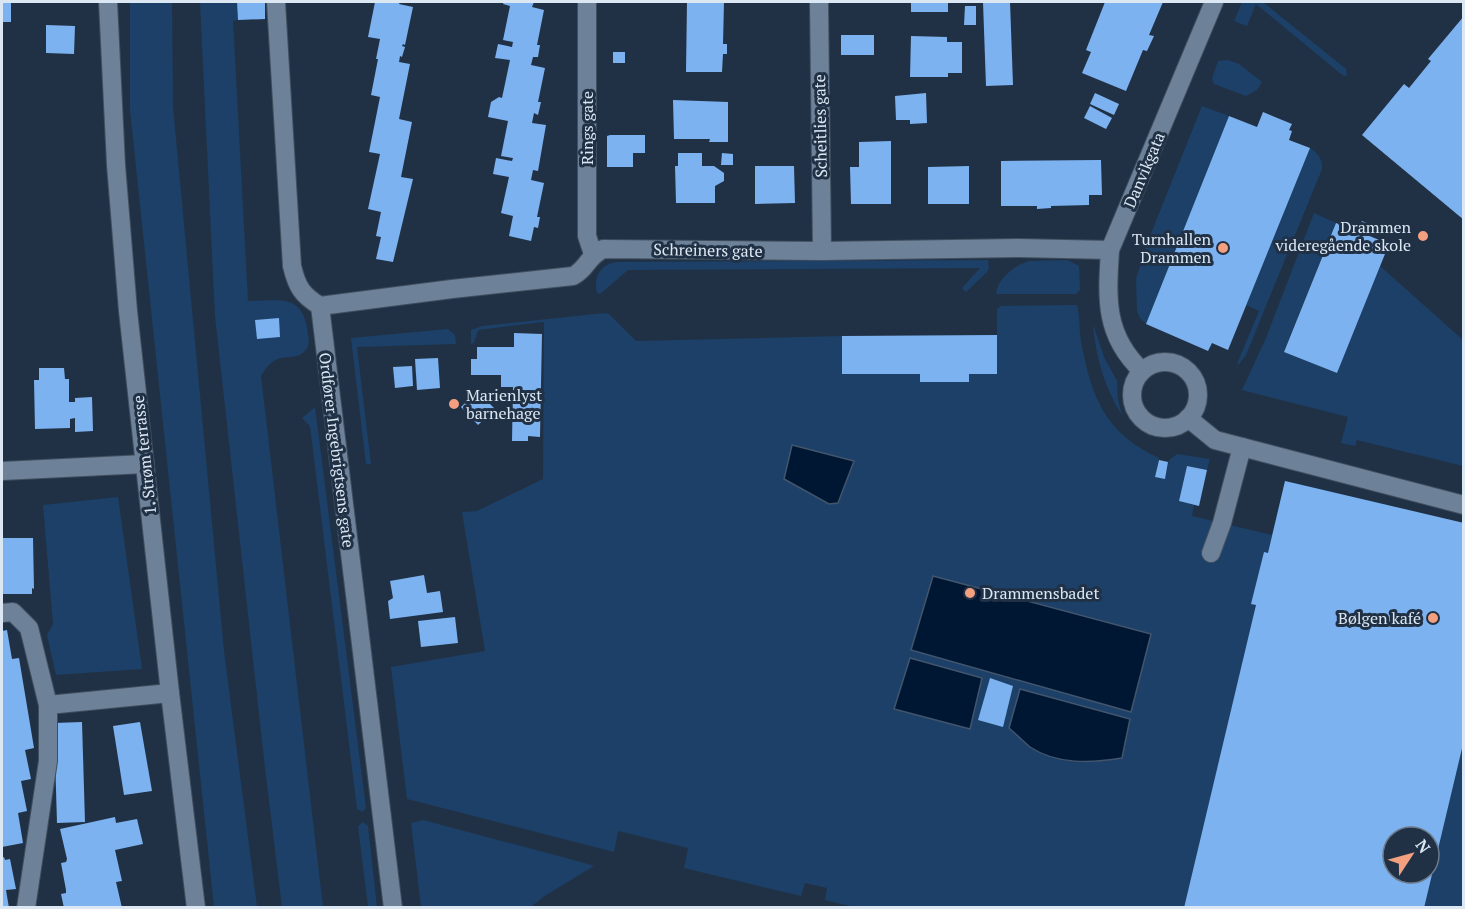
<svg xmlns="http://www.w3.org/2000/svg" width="1465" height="909" font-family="'PT Serif',serif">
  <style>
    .green { fill: #1c4067; fill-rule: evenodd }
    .water { fill: #001733; stroke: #42556d; stroke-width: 1.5 }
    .building { fill: #7db2f0; fill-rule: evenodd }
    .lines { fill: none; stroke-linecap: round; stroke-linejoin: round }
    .minor-casing { stroke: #404f5f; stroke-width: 20 }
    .minor { stroke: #6d8198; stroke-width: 18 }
    .poi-dot { fill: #f2a07f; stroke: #213145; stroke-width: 2 }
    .labels { text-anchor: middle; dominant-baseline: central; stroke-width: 6; stroke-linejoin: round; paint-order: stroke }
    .street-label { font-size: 16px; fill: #dce7f4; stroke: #213145 }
    .poi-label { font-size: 16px; fill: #dce7f4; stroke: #213145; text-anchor: end }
  </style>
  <rect width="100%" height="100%" fill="#213145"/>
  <g class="green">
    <path d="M130 2H172L173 107 224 651 257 907H214L130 110Z"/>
    <path d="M200 2H237L238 20 233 21 248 301C280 301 303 292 308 334 309 340 310 347 304 352 289 364 278 347 261 376L323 907H282L265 768 215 316Z"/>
    <path d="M1242 2H1263L1346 69 1347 75 1345 76 1341 74 1256 4 1247 26 1234 21Z"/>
    <path d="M1228 60 1239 64 1262 82 1257 90 1246 96 1214 84 1212 79 1218 61Z"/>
    <path d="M1202 106 1229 116 1146 324 1140 318 1137 311 1136 279 1146 246Z"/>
    <path d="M1310 148C1318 153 1323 160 1322 169L1246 355 1239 364H1237L1259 311 1246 305Z"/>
    <path d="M1314 213 1336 223 1284 351 1337 373 1380 266 1463 340V466L1357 440 1355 446 1341 443 1348 417 1242 390 1266 338Z"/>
    <path d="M988 260 989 268 987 272 966 292 962 288 980 268 628 270 600 294 597 293C593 277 601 263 618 262Z"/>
    <path d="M1067 260 1079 266 1080 290 1076 294H996C997 279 1015 265 1029 261Z"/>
    <path d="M1077 305C1080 316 1079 329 1081 341 1091 396 1105 434 1159 458L1155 477 1165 478 1169 460 1177 454 1210 459 1207 470 1187 466 1179 501 1194 505 1192 516 1272 535 1285 481 1463 523V907H854L825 900 827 888 805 883 801 896 684 868 688 848 618 831 614 852 407 799 391 667 485 651 462 512 477 511 543 479 544 322 478 330 474 343 471 344V330L482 326 604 313 609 314 636 341 842 336 843 374H920V382H968L969 374H997V309L1001 306ZM1393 837H1429V873H1393Z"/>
    <path d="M1093 324 1104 357 1117 381 1118 400 1122 415C1104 387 1096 357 1093 324Z"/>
    <path d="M448 329 455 335 456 344 357 347 371 464H366L351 338Z"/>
    <path d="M315 407 366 808 362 812 357 809 310 426 302 418Z"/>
    <path d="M118 497 142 669 56 675 47 635 53 624 43 505Z"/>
    <path d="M423 820 581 862 594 866 543 897 531 907H421L411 823Z"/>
    <path d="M363 822 368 826 377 907H368L358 826Z"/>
  </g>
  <g class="water">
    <path d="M792 445 854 461 838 503 829 504 784 479Z"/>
    <path d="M933 576 1151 634 1131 712 911 650Z"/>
    <path d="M910 658 982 678 970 729 894 709Z"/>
    <path d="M1020 689 1130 719 1122 758C1092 763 1057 765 1030 747 1023 741 1016 734 1009 728Z"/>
  </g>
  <g class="building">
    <rect x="2" y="2" width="9" height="20"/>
    <path d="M237 2H265V19L238 20Z"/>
    <path d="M375 2H400L399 4 413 7 405 45 403 44 402 46 405 47 402 57 400 56 399 62 410 64 399 119 412 122 401 177 413 179 393 262 376 259 381 237 376 236 381 212 368 209 380 154 369 152 380 97 371 95 378 59H376L380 39 368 37Z"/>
    <path d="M504 2H534L532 7 544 10 537 45H540L538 57H533L531 65 545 68 538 102H541L538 115 534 113 532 123 546 125 538 171 533 170 531 180 544 183 537 217H540L538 228 534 227 531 241 509 236 513 216 501 213 509 177 493 174 496 158 512 161 513 158 501 156 508 121 488 117 491 102 499 97 502 98 510 60 495 58 498 44 512 47 513 42 503 40 510 6 503 4Z"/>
    <path d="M687 2H724L723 44H727V54H723L722 72H686Z"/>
    <rect x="911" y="2" width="37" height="10"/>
    <path d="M983 2H1010L1013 85 986 86Z"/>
    <path d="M1105 2H1163L1149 35 1154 36 1147 51 1143 50 1126 91 1082 73 1091 52 1086 50Z"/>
    <path d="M965 6H976V25H964Z"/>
    <path d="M1464 16V220L1362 135 1404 84 1409 88 1431 61 1428 59Z"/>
    <path d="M46 25 75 26 74 54 46 53Z"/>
    <rect x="841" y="35" width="33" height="20"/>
    <path d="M911 36 947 37V42H962V73H948V77H910Z"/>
    <rect x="613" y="52" width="12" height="11"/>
    <path d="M926 93 927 123 910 124V120H896L895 96Z"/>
    <path d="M1095 93 1119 104 1114 115 1090 104Z"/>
    <path d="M673 100 728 102V142H709L710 139H674Z"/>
    <path d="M1090 106 1112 118 1106 129 1084 118Z"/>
    <path d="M1263 112 1292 124 1289 130 1292 131 1289 140 1310 148 1228 350 1212 343 1208 351 1146 324 1229 116 1257 127Z"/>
    <path d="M610 135H645V153H633V167H607V136Z"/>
    <path d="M891 141V204H851L850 167H859V142Z"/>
    <path d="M678 153H702V166H714L724 173V181L715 186V203H676L675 166H678Z"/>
    <path d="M722 153 733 154V165H721Z"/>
    <path d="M1101 160 1102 195H1089V205L1051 206V208L1037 209V206H1001V161Z"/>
    <path d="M755 166H794L795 203 755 204Z"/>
    <path d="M969 166V204H928V167Z"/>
    <path d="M1362 221 1371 225 1367 235 1389 244 1337 373 1284 352 1336 223 1357 231Z"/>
    <path d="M279 318 280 337 257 339 255 320Z"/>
    <path d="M514 333 542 334 540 437 528 436V441H512L513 387H501V375H471V359H477V347H514Z"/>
    <path d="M997 335V374H969V382H920V374H842V336Z"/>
    <path d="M438 358 440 388 417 390 415 359Z"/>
    <path d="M412 366 413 386 395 388 393 367Z"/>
    <path d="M39 368H64L65 379H69V402H75V398L92 397 93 431 75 432V418L70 419V428L35 429 34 380H39Z"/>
    <path d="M477 391 495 409 478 425 461 407Z"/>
    <path d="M1159 460 1168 462 1165 479 1155 477Z"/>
    <path d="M1187 466 1207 470 1199 506 1179 501Z"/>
    <path d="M1285 481 1464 523V740L1424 908H1184L1256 605 1251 604 1264 552 1268 553ZM1393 837H1429V873H1393Z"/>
    <path d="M2 538H33L34 589 32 588V594H2Z"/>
    <path d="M424 575 427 593 440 591 443 612 390 619 388 601 393 598 390 581Z"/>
    <path d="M455 617 458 643 421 647 418 621Z"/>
    <path d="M7 630 12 659 19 658 34 748 25 750 31 779 21 781 27 811 18 813 23 843 2 847V631Z"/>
    <path d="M990 678 1013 686 1003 727 978 720Z"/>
    <path d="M82 722 85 822 57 823 54 723Z"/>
    <path d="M140 722 152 791 124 795 113 726Z"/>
    <path d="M115 817 116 823 137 819 143 844 115 850 122 881 116 882 122 908H64L61 894 66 893V890L61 863 66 862 67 859 60 829Z"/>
    <path d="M4 857 5 860 10 859 16 889 6 890 9 908H2V858Z"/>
  </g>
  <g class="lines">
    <defs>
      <g id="minor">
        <path d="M108 2 116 165 128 311 170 693 196 908"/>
        <path d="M276 2 292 266C297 287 302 295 320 306"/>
        <path d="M587 2V236L593 254"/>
        <path d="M819 2 822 251"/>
        <path d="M320 306 452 289 573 276C587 269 587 257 603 249L822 251 1018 248 1110 250"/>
        <path d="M320 306 393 908"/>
        <circle cx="1165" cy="395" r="33"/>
        <path d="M1142 371C1104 335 1107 298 1110 250L1214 2"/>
        <path d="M1188 418 1215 440 1464 505"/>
        <path d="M2 471 145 464"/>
        <path d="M1211 553 1222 523 1242 447"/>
        <path d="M2 613 13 612 29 628 48 705V761L26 908"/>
        <path d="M48 705 170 693"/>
      </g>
    </defs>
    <use href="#minor" class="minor-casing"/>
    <use href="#minor" class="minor"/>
  </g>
  <g class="poi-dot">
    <circle cx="1423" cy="236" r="6"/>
    <circle cx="1223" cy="248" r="6"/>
    <circle cx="454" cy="404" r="6"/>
    <circle cx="970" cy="593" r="6"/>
    <circle cx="1433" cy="618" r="6"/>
  </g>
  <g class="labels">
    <g class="street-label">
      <text transform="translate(820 126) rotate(-91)">Scheitlies gate</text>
      <text transform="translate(587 128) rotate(-90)">Rings gate</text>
      <text transform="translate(1144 170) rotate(-67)">Danvikgata</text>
      <text transform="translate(708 250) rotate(1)">Schreiners gate</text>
      <text transform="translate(337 450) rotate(83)">Ordfører Ingebrigtsens gate</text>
      <text transform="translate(144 455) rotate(-96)">1. Strøm terrasse</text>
    </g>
    <g class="poi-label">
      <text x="1411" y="227">Drammen<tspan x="1411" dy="18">videregående skole</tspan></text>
      <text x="1211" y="239">Turnhallen<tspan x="1211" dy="18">Drammen</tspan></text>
      <text x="466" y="395" text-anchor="start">Marienlyst<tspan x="466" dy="18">barnehage</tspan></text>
      <text x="982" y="593" text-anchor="start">Drammensbadet</text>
      <text x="1421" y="618">Bølgen kafé</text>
    </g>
  </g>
  <rect width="1465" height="909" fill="none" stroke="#dce7f4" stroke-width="6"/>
  <g transform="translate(1411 855) rotate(54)"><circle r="28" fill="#213145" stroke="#6c7a8b" stroke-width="1.5"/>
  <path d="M0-4.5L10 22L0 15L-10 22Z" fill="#f2a07f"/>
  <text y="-9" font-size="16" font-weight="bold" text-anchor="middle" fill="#dce7f4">N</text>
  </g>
</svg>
